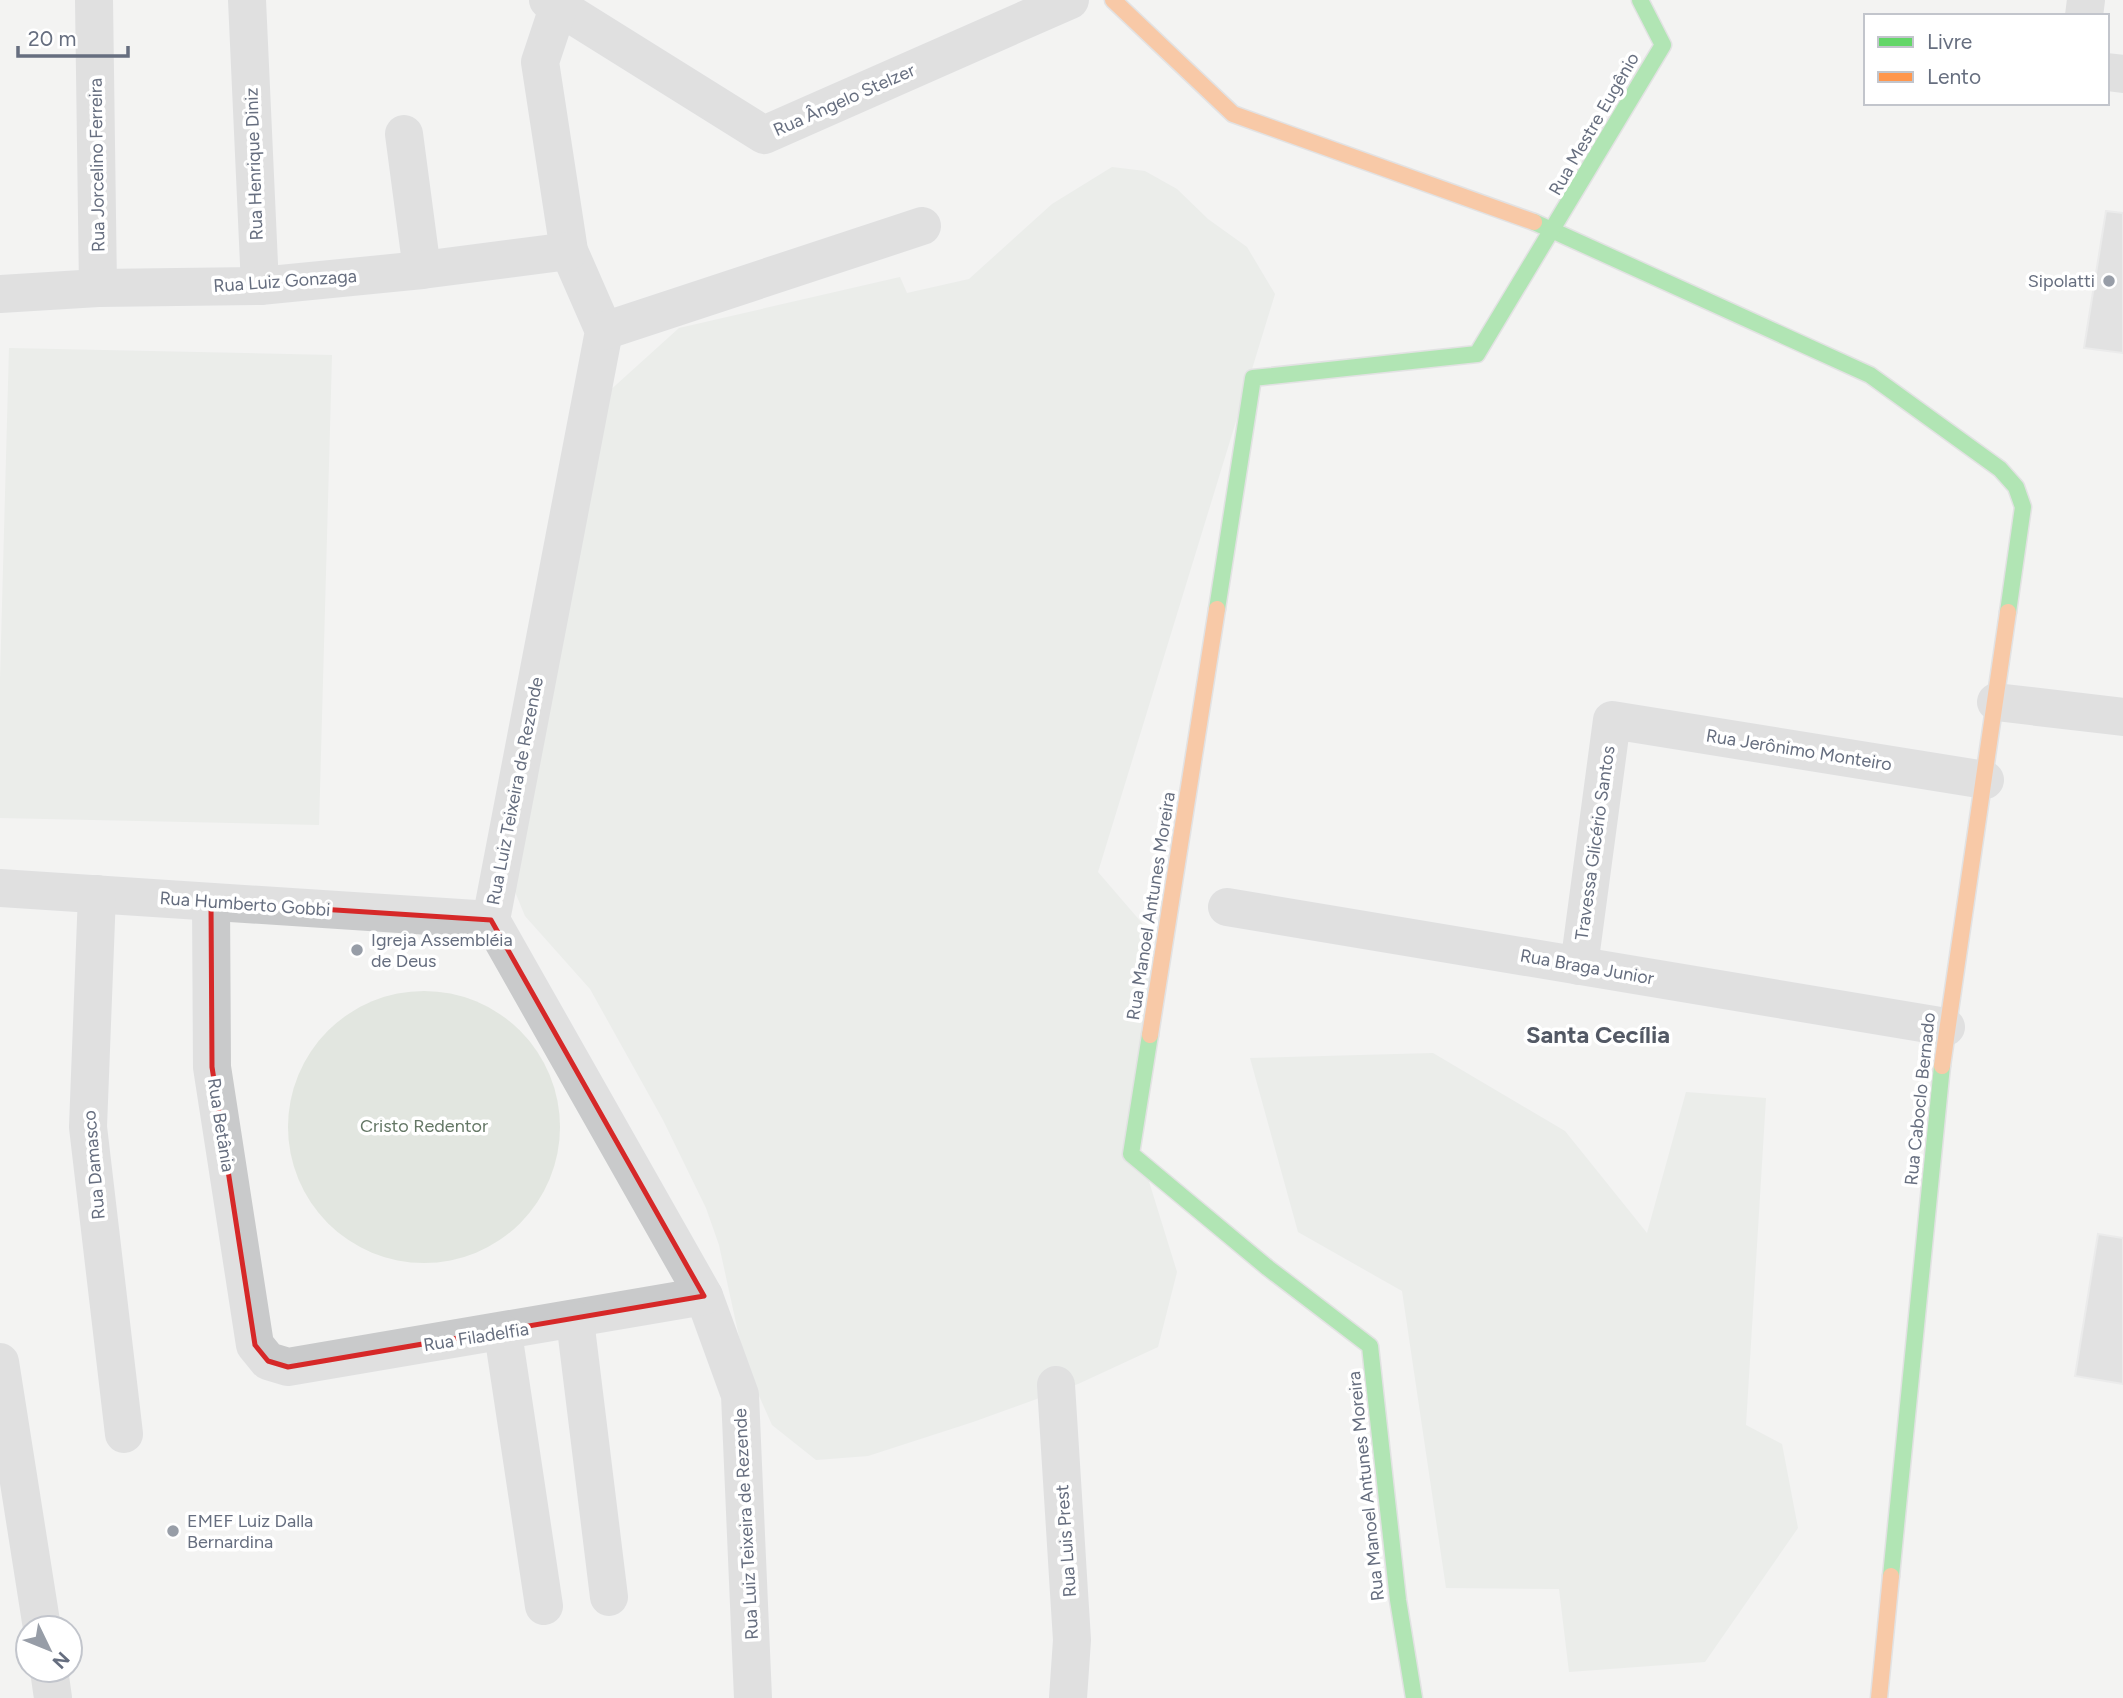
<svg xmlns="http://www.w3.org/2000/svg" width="2123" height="1698" font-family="Figtree,sans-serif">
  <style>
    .green { fill: #e2e6e0 }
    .building { fill: #cecfcf; stroke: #e2e2e2; stroke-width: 2 }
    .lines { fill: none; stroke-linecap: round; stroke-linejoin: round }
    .fast-casing { stroke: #cfcfd0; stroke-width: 19 }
    .slow-casing { stroke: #cfcfd0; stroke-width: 19 }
    .street { stroke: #c9cacb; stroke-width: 38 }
    .fast { stroke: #63d668; stroke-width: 16 }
    .slow { stroke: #ff974d; stroke-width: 16 }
    .marked { fill: none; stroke: #d62828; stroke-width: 5; stroke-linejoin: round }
    .poi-dot { fill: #979da7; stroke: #fff; stroke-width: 2.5 }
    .labels { text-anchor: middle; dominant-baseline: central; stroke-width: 7; stroke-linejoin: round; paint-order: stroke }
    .street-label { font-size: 18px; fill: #666e7f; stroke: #fff }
    .poi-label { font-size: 18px; fill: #666e7f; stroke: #fff; text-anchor: start }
    .park-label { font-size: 18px; fill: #647765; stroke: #fff }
    .district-label { font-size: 24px; font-weight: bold; fill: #535965; stroke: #fff }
  </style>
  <rect width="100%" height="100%" fill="#f3f3f2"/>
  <g class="green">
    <path d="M1112 167 1145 171 1177 189 1208 219 1247 247 1275 294 1098 872 1154 937 1134 1133 1177 1272 1158 1347 1078 1384 973 1422 868 1456 816 1460 772 1425 745 1364 719 1245 706 1208 663 1120 590 989 525 916 497 848 596 403 679 328 900 277 907 293 969 279 1052 204Z"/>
    <path d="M9 348 332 355 319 825 0 818V680Z"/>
    <circle cx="424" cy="1127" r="136"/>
    <path d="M1433 1053 1565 1131 1647 1233 1686 1092 1766 1098 1746 1425 1782 1444 1798 1528 1705 1662 1569 1672 1559 1589 1446 1588 1402 1291 1298 1232 1250 1058Z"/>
  </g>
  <g class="building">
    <path d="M2106 211 2123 213V353L2084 348Z"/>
    <path d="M2098 1234 2123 1238V1384L2075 1376Z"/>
  </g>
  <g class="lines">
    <defs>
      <g id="fast">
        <path d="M1534 222 1870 375 2000 469 2016 487 2023 507 2008 612"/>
        <path d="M1217 609 1253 378 1477 354 1663 45 1640 0"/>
        <path d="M1150 1035 1131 1154 1268 1268 1370 1346 1398 1600 1414 1698"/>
        <path d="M1891 1576 1942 1066"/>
      </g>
      <g id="slow">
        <path d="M1113 0 1233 114 1534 222"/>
        <path d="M1150 1035 1217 609"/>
        <path d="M1942 1066 2008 612"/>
        <path d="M1879 1698 1891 1576"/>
      </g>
    </defs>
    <use href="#fast" class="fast-casing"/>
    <use href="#slow" class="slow-casing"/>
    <g class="street">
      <path d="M94 0 98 288"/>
      <path d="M247 0 260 286"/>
      <path d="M548 0 764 135 1070 0"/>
      <path d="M558 8 540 62 569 251 604 331 491 920 704 1296 740 1395 753 1698"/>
      <path d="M2084 16 2086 0"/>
      <path d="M2107 72 2123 74"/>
      <path d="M404 134 422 270"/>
      <path d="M0 294 98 288 260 286 422 270 569 251"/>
      <path d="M604 331 922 226"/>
      <path d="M1996 702 2123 717"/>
      <path d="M0 888 491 920"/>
      <path d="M97 894 88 1127 124 1434"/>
      <path d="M211 902 212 1067 255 1345 268 1361 288 1367 704 1296"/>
      <path d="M1227 907 1946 1027"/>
      <path d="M1579 966 1612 720 1985 780"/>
      <path d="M575 1320 609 1597"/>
      <path d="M503 1333 544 1606"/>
      <path d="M0 1362 42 1628"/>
      <path d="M1056 1385 1072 1640 1068 1698"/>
      <path d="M49 1670 53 1698"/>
    </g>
    <use href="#fast" class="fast"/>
    <use href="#slow" class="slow"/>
  </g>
  <path d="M0 0H2123V1698H0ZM211 902 491 920 704 1296 288 1367 268 1361 255 1345 212 1067Z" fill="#f3f3f2" fill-opacity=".55" fill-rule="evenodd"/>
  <path class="marked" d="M211 902 491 920 704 1296 288 1367 268 1361 255 1345 212 1067Z"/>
  <g class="poi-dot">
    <circle cx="2109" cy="281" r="7"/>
    <circle cx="357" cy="950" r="7"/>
    <circle cx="173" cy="1531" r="7"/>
  </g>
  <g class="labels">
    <g class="street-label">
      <text transform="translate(844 100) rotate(-24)">Rua Ângelo Stelzer</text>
      <text transform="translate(1594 124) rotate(-60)">Rua Mestre Eugênio</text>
      <text transform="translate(254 164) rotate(-92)">Rua Henrique Diniz</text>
      <text transform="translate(97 165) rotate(-91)">Rua Jorcelino Ferreira</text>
      <text transform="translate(285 281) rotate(-4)">Rua Luiz Gonzaga</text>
      <text transform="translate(1799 750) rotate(9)">Rua Jerônimo Monteiro</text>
      <text transform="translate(515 791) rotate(-79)">Rua Luiz Teixeira de Rezende</text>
      <text transform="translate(1595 843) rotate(-82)">Travessa Glicério Santos</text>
      <text transform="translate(245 904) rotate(4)">Rua Humberto Gobbi</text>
      <text transform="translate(1151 906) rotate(-81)">Rua Manoel Antunes Moreira</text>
      <text transform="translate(1587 967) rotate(10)">Rua Braga Junior</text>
      <text transform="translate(1920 1099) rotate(-84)">Rua Caboclo Bernado</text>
      <text transform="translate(221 1125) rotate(81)">Rua Betânia</text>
      <text transform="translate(94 1165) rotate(-95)">Rua Damasco</text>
      <text transform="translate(476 1337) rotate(-9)">Rua Filadelfia</text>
      <text transform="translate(1366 1486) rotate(-96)">Rua Manoel Antunes Moreira</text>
      <text transform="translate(746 1524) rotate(-93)">Rua Luiz Teixeira de Rezende</text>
      <text transform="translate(1066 1541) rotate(-94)">Rua Luis Prest</text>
    </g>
    <g class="poi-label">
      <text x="2095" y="281" text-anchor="end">Sipolatti</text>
      <text x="371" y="940">Igreja Assembléia<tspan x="371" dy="21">de Deus</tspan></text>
      <text x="187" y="1521">EMEF Luiz Dalla<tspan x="187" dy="21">Bernardina</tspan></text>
    </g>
    <g class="park-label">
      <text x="424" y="1126">Cristo Redentor</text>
    </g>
    <g class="district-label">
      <text x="1598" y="1034">Santa Cecília</text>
    </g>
  </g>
  <rect x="1864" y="14" width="245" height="91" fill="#ffffff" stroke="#c2c5cc" stroke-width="2"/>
  <rect x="1878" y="37" width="35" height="10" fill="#63d668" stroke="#c2c5cc" stroke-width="2"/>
  <text x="1927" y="49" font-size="21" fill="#666e7f">Livre</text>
  <rect x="1878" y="72" width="35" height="10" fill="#ff974d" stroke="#c2c5cc" stroke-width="2"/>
  <text x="1927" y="84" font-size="21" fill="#666e7f">Lento</text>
  <g transform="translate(49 1649) rotate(133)"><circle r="33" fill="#ffffff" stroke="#c2c5cc" stroke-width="2"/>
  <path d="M0-5L12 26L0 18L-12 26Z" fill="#979da7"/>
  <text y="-10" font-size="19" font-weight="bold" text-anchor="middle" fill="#666e7f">N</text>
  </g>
  <path d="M18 46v10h110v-10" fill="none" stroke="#666e7f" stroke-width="3.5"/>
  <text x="28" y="46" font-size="21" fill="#666e7f" stroke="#ffffff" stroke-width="5" paint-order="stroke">20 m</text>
</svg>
